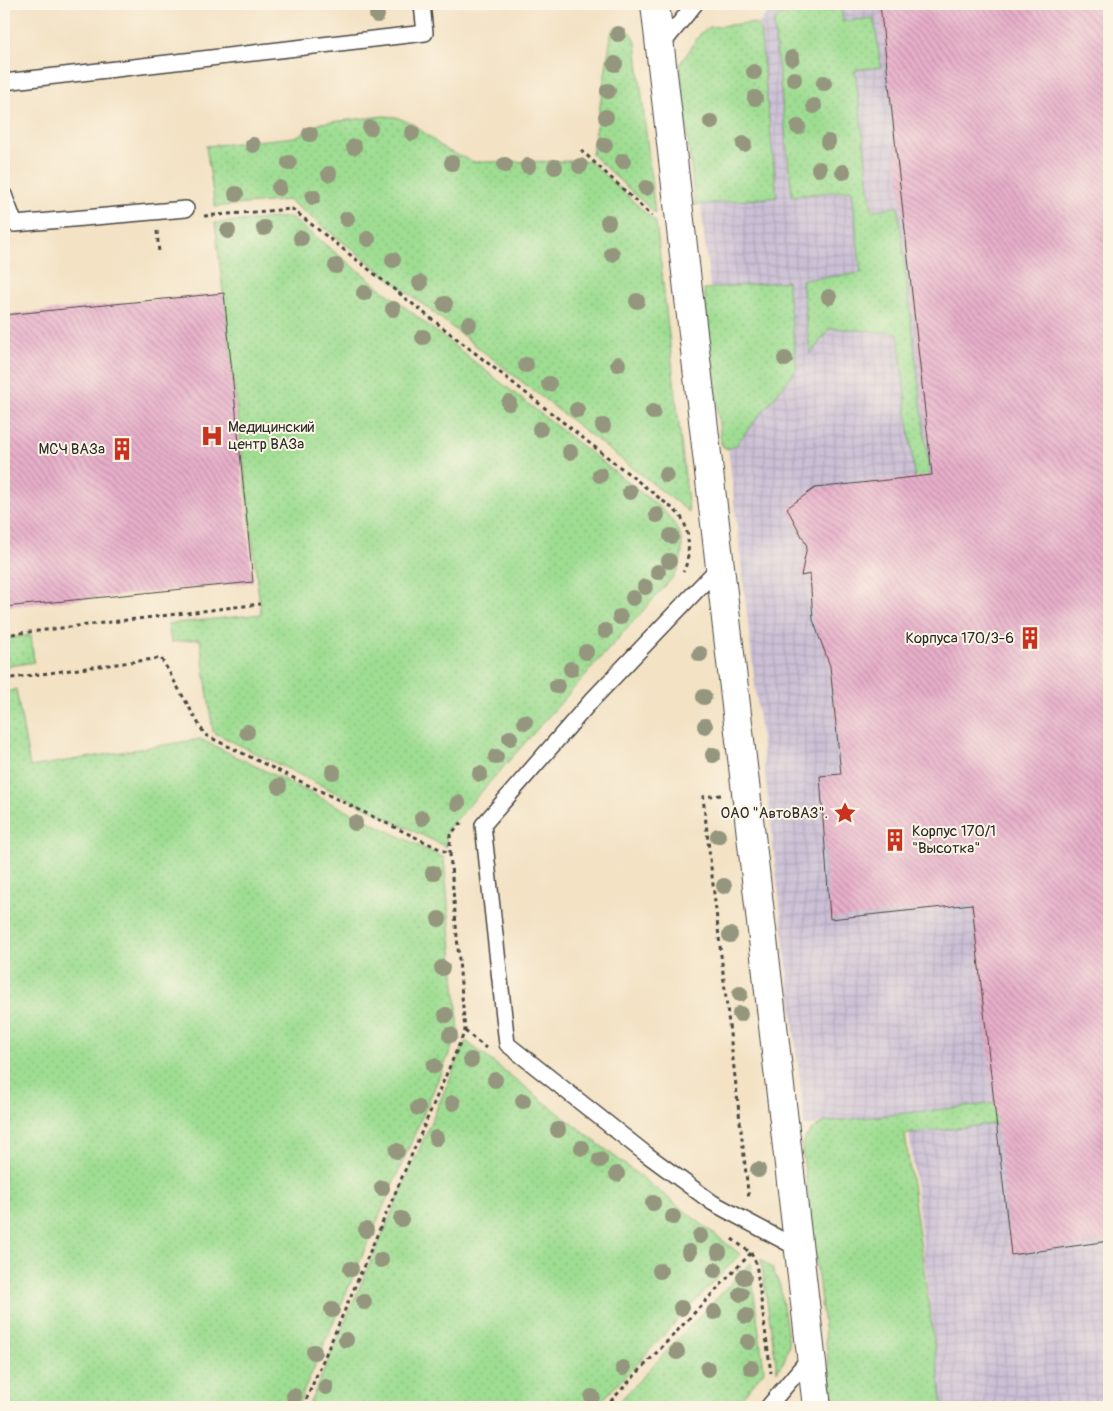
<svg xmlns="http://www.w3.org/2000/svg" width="1113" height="1411" font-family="Pangolin,sans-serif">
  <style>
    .industrial { fill: url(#industrial-grid) }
    .grass { fill: url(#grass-dots); stroke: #64845e }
    .building { fill: url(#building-back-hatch) }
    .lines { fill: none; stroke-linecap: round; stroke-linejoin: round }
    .lane-casing { stroke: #494642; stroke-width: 18 }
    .street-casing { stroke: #494642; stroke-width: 30 }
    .path { stroke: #494642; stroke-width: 3; stroke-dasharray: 4 4; stroke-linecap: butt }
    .lane { stroke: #fff; stroke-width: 15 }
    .street { stroke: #fff; stroke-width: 28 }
    .tree { fill: #95967e }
    .labels { text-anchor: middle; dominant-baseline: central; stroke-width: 4; stroke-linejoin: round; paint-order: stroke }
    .poi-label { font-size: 15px; fill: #2b2b2b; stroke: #fcf5e5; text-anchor: end }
  </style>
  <defs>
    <pattern id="industrial-grid" width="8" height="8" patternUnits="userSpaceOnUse" patternTransform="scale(1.25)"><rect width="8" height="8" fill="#cbbfd5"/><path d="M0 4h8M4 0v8" fill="none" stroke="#aea4b7"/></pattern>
    <pattern id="grass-dots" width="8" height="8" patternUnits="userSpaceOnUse" patternTransform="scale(1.25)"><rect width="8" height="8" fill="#9edd92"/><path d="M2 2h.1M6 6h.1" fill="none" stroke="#88be7e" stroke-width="1.8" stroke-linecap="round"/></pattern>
    <pattern id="building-back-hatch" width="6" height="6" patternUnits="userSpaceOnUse" patternTransform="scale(1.25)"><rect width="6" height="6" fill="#e8afca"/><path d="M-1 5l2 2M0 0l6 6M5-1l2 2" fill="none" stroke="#bc8fa4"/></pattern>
  </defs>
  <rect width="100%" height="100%" fill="#fcf5e5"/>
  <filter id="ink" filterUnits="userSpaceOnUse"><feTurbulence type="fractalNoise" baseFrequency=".02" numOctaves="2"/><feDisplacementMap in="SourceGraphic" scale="10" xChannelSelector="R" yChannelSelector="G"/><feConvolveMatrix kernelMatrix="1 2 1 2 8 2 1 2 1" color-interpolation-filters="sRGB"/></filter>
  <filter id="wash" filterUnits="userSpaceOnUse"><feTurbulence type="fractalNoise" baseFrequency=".0096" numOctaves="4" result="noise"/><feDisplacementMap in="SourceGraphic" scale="20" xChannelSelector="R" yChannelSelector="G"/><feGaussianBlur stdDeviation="1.12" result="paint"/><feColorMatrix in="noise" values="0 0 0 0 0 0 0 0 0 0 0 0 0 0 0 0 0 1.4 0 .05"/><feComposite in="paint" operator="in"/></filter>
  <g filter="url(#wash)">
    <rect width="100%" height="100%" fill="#f3e2c4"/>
    <path class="industrial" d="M776 4H1109V1407H942L907 1113 805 1126 689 102Z"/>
    <g class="grass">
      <path d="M841 9 843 21 874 18 881 67 855 70 872 210 898 207 933 506 918 508 898 333 830 328 810 354 802 280 861 273 852 190 792 196 774 27C775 19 777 17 784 14Z"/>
      <path d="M749 23 755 24 760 29 777 197 695 205 680 64 701 33 710 27Z"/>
      <path d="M616 27C628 27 632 31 636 43L655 213 592 155 612 30Z"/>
      <path d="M384 116 396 117 413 124 446 150 474 162 589 161 656 222 689 512 289 200 215 207 206 146 295 137 321 123Z"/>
      <path d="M290 217 662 509C682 530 689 549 674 576L447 830 446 847 213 732 200 639 171 642 168 624 261 614 215 223Z"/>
      <path d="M787 281 797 369 735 446 727 449 723 447 721 443 704 289Z"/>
      <path d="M31 635 34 662 4 667V639Z"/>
      <path d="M16 689 30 767 200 739 444 858 459 1031 297 1407H4V693Z"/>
      <path d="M466 1041 740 1254 596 1407H308Z"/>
      <path d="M1008 1102 1002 1123 905 1134 943 1407H834L802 1148C805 1133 813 1128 826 1122Z"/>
      <path d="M761 1259 772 1268 780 1286 789 1345 784 1361 777 1371Z"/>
      <path d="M750 1263 764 1371 734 1407H614Z"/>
    </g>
    <g id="blocks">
      <g class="building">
        <path d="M880 4H1109V1241L1011 1255 972 904 830 919 820 776 841 774 830 666 813 620 810 574 801 576 807 546 787 508 815 488 932 475Z"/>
        <path d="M224 293 253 582 4 607V315Z"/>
      </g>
    </g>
  </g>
  <g filter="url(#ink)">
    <use href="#blocks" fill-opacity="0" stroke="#494642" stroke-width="1"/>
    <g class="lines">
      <defs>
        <g id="lane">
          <path d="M660 47 695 4"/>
          <path d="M4 82 425 33 422 4"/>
          <path d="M4 195 15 224 186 209"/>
          <path d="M720 566 592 700 483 825 507 1044 646 1154 713 1203 799 1249"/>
          <path d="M768 1407 811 1356"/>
        </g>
        <path id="street" d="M655 4 817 1407"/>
      </defs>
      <use href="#lane" class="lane-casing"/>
      <use href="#street" class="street-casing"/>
      <g class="path">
        <path d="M581 150 652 216"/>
        <path d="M204 216 292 209 672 508C675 511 679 514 681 517 690 529 691 559 683 572"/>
        <path d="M157 231 159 253"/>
        <path d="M4 635 260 604"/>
        <path d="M4 681 11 678 161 658 205 735 450 854V835L462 822"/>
        <path d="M721 795 703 797 749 1200"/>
        <path d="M465 1031 486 1048"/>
        <path d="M751 1253 756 1263 771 1373"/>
        <path d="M303 1407 465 1031 450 854"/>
        <path d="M605 1407 751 1253 732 1239"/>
        <path d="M743 1407 748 1401"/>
      </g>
      <use href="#lane" class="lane"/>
      <use href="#street" class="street"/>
    </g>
    <g class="tree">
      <circle cx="377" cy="15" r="8"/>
      <circle cx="618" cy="34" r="8"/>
      <circle cx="792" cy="58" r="8"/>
      <circle cx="615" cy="64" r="8"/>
      <circle cx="754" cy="72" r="8"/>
      <circle cx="794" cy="79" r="8"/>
      <circle cx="824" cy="83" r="8"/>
      <circle cx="608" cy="91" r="8"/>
      <circle cx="755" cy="98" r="8"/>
      <circle cx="814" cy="106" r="8"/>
      <circle cx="606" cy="117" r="8"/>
      <circle cx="711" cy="122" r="8"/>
      <circle cx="798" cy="127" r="8"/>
      <circle cx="370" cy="128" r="8"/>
      <circle cx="412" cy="133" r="8"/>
      <circle cx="310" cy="134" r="8"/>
      <circle cx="828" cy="142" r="8"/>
      <circle cx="744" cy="144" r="8"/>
      <circle cx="253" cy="145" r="8"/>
      <circle cx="605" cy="145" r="8"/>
      <circle cx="354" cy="147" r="8"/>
      <circle cx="623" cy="161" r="8"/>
      <circle cx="289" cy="163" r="8"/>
      <circle cx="452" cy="163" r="8"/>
      <circle cx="505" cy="165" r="8"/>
      <circle cx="528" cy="166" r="8"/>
      <circle cx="580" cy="166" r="8"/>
      <circle cx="555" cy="167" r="8"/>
      <circle cx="819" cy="169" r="8"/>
      <circle cx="843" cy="172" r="8"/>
      <circle cx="329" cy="174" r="8"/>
      <circle cx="279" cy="188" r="8"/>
      <circle cx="646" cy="188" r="8"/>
      <circle cx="236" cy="194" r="8"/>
      <circle cx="313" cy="197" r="8"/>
      <circle cx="347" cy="219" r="8"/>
      <circle cx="608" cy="222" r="8"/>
      <circle cx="264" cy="228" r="8"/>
      <circle cx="228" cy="231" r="8"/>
      <circle cx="301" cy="238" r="8"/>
      <circle cx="368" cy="239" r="8"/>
      <circle cx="612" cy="254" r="8"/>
      <circle cx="393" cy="260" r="8"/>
      <circle cx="336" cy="266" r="8"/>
      <circle cx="420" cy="283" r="8"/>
      <circle cx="364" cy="293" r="8"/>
      <circle cx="829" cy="297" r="8"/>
      <circle cx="637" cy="301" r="8"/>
      <circle cx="445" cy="304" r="8"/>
      <circle cx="393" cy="309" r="8"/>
      <circle cx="469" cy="324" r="8"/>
      <circle cx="423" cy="337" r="8"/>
      <circle cx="785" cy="359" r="8"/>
      <circle cx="618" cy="364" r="8"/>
      <circle cx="526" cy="365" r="8"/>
      <circle cx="549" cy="384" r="8"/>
      <circle cx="509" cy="403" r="8"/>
      <circle cx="577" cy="410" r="8"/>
      <circle cx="653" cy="412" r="8"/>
      <circle cx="603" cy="426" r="8"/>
      <circle cx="540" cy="429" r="8"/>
      <circle cx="570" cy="452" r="8"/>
      <circle cx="600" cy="475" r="8"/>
      <circle cx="666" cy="475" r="8"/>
      <circle cx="630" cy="492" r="8"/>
      <circle cx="657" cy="515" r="8"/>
      <circle cx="671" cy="536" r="8"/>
      <circle cx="669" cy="561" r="8"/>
      <circle cx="658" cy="572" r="8"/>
      <circle cx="645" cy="587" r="8"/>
      <circle cx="633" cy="598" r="8"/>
      <circle cx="620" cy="617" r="8"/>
      <circle cx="605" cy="631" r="8"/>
      <circle cx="586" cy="652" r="8"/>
      <circle cx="700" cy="654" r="8"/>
      <circle cx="571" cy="669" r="8"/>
      <circle cx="557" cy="686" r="8"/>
      <circle cx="704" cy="697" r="8"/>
      <circle cx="525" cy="722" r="8"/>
      <circle cx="705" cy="726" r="8"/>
      <circle cx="247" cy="732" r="8"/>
      <circle cx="510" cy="738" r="8"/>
      <circle cx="713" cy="755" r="8"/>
      <circle cx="496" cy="757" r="8"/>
      <circle cx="333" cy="772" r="8"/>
      <circle cx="480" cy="774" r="8"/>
      <circle cx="279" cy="786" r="8"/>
      <circle cx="458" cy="803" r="8"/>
      <circle cx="422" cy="818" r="8"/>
      <circle cx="355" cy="823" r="8"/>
      <circle cx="718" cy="836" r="8"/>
      <circle cx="433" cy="873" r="8"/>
      <circle cx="724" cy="886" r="8"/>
      <circle cx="439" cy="919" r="8"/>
      <circle cx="730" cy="935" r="8"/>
      <circle cx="442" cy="968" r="8"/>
      <circle cx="740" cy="994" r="8"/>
      <circle cx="740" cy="1014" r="8"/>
      <circle cx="446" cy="1015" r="8"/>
      <circle cx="450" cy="1035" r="8"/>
      <circle cx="471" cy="1060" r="8"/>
      <circle cx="434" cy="1066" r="8"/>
      <circle cx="495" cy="1080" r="8"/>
      <circle cx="523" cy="1101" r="8"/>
      <circle cx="453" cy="1103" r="8"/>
      <circle cx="418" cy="1108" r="8"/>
      <circle cx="558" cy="1130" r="8"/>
      <circle cx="436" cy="1138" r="8"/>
      <circle cx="582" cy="1148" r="8"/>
      <circle cx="397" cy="1151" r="8"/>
      <circle cx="600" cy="1160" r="8"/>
      <circle cx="758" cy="1170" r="8"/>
      <circle cx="617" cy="1174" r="8"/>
      <circle cx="382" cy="1188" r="8"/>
      <circle cx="653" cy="1203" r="8"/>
      <circle cx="673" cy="1217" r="8"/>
      <circle cx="401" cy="1219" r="8"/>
      <circle cx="366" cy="1230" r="8"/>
      <circle cx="700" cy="1236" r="8"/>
      <circle cx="689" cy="1252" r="8"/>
      <circle cx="719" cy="1252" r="8"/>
      <circle cx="381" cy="1260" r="8"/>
      <circle cx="351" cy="1269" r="8"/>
      <circle cx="715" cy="1270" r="8"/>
      <circle cx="660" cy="1271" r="8"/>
      <circle cx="744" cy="1277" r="8"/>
      <circle cx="741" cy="1294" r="8"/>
      <circle cx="364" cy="1302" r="8"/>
      <circle cx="681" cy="1308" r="8"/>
      <circle cx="332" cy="1310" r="8"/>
      <circle cx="714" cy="1312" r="8"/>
      <circle cx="746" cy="1316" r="8"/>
      <circle cx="346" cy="1340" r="8"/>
      <circle cx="748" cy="1342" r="8"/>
      <circle cx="314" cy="1352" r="8"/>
      <circle cx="677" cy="1352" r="8"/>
      <circle cx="623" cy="1368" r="8"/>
      <circle cx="751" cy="1368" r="8"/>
      <circle cx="708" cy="1369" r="8"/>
      <circle cx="326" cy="1387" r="8"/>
      <circle cx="294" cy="1396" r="8"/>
      <circle cx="592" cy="1397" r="8"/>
    </g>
  </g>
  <defs>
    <symbol id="hospital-bare" viewBox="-9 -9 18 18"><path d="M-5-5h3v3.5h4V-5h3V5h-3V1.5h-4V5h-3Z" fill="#c8321e" stroke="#fcf5e5" stroke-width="2.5" paint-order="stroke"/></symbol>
    <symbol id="building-bare" viewBox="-9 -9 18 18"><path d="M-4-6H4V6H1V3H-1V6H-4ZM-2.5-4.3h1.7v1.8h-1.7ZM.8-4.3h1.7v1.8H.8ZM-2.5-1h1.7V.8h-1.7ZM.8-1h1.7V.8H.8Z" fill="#c8321e" stroke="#fcf5e5" stroke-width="2.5" paint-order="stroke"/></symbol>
    <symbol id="sight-bare" viewBox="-9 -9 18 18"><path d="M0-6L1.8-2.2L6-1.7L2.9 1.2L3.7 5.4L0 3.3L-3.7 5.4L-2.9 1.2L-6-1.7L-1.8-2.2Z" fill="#c8321e" stroke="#fcf5e5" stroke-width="2.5" paint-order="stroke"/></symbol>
  </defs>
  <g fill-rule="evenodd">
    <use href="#hospital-bare" x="196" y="420" width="32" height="32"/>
    <use href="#building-bare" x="106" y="433" width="32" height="32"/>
    <use href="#building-bare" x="1014" y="622" width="32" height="32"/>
    <use href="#sight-bare" x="829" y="797" width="32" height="32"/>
    <use href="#building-bare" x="879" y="824" width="32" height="32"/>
  </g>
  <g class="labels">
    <g class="poi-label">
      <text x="228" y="427" text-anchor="start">Медицинский<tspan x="228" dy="17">центр ВАЗа</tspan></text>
      <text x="105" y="449">МСЧ ВАЗа</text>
      <text x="1014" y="638">Корпуса 170/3-6</text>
      <text x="828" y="813">ОАО "АвтоВАЗ".</text>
      <text x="912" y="831" text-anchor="start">Корпус 170/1<tspan x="912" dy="17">"Высотка"</tspan></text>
    </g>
  </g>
  <rect width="1113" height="1411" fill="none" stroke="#fcf5e5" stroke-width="20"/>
</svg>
